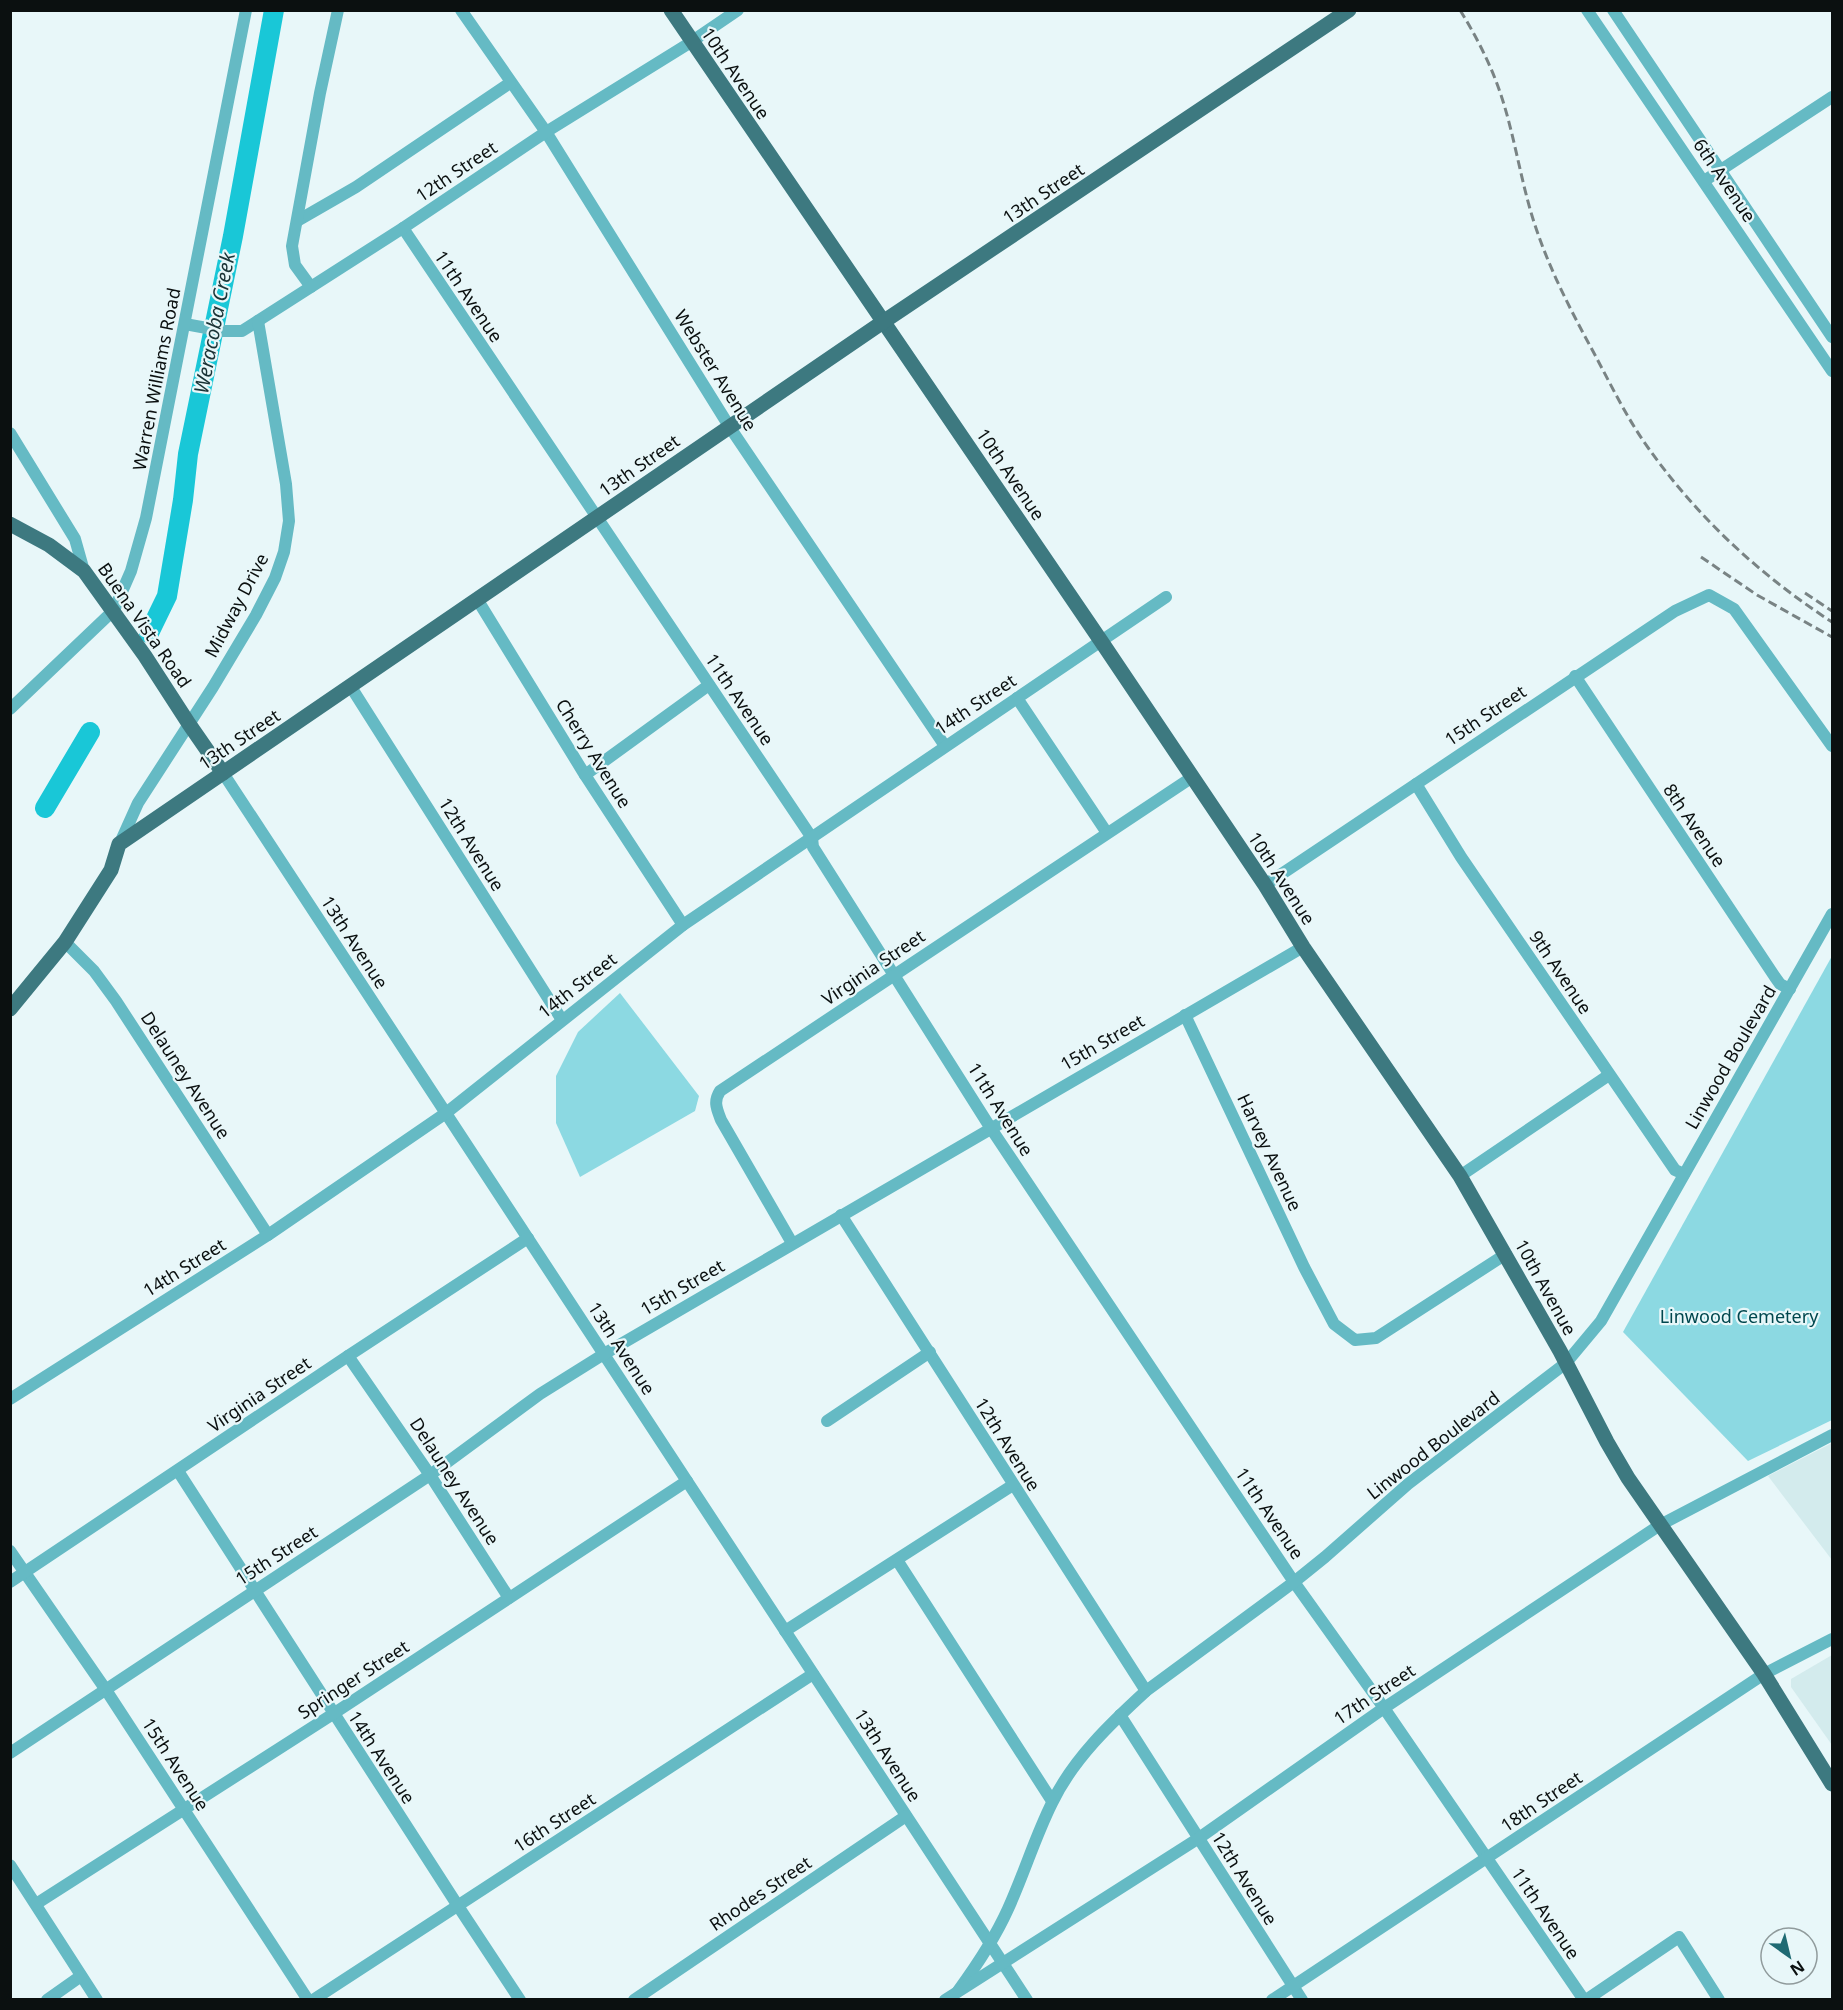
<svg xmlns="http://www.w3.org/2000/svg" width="1843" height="2010" font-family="'Noto Sans',sans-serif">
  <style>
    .built { fill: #d3ebed }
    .green { fill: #8cd9e2 }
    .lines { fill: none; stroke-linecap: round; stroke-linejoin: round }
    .river { stroke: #19c7d7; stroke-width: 20 }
    .minor { stroke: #65bac4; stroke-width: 12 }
    .major { stroke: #3d7980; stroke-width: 15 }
    .rail { stroke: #798384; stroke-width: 3; stroke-dasharray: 9 4.5; stroke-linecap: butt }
    .labels { text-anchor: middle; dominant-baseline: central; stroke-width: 4.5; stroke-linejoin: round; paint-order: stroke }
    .street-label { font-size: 18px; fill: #0b1010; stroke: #e8f7f9 }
    .park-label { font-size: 18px; fill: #00474e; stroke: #e8f7f9 }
    .water-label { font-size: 20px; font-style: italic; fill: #1b3437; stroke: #e8f7f9 }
  </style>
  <rect width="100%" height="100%" fill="#e8f7f9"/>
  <g class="built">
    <path d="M1832 1443V1560L1768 1476Z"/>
    <path d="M1832 1655V1745L1791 1687V1679Z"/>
  </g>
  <g class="green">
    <path d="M1832 956V1420L1748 1461 1623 1332Z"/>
    <path d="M620 993 699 1096 695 1111 580 1177 556 1123V1076L578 1032Z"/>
  </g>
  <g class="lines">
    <g class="river">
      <path d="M149 633 167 596 183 500 188 454 233 236 274 10"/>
      <path d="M45 808 90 732"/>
    </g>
    <g class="minor">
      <path d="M461 10 546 132 729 426 945 746"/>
      <path d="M1587 10 1832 371"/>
      <path d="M1613 10 1832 337"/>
      <path d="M1704 181 1832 97"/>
      <path d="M297 221 356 187 510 83"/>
      <path d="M403 228 812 838 813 847 990 1127 1294 1582 1384 1708 1584 2000"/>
      <path d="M311 287 295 265 292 246 320 93 338 10"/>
      <path d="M185 324 223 331H242L403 228 546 132 688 44 738 10"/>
      <path d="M10 433 75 539 84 571"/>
      <path d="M477 599 585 775 683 925"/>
      <path d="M1575 676 1775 977 1780 984 1790 989"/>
      <path d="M351 687 562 1020"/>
      <path d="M1017 698 1107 833"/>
      <path d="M10 709 114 610 131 571 146 518 246 10"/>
      <path d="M223 773 1027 2000"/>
      <path d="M585 775 709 685"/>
      <path d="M1416 784 1461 857 1675 1170 1684 1174"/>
      <path d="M120 843 138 803 213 687 256 615 275 578 284 552 289 521 286 484 258 321"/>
      <path d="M1265 885 1675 611 1709 595 1734 609 1832 746"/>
      <path d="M65 942 94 971 116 1001 268 1235"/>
      <path d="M1185 1015 1304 1267 1334 1324 1355 1340 1376 1338 1506 1254"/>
      <path d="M1460 1176 1609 1075"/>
      <path d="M841 1215 1146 1691"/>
      <path d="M792 1243 721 1120C717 1109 713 1102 720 1091L1191 778"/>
      <path d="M348 1356 430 1475 509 1598"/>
      <path d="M10 1399 268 1235 446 1113 683 925 1166 597"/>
      <path d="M827 1421 930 1352"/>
      <path d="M178 1471 458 1906 520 2000"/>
      <path d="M10 1551 106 1690 308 2000"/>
      <path d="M897 1560 1052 1801"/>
      <path d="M10 1582 348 1356 528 1238"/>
      <path d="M785 1631 1013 1485"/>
      <path d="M1120 1715 1302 2000"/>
      <path d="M10 1753 430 1475 540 1394 604 1354 1303 947"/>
      <path d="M10 1865 97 2000"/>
      <path d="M36 1904 333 1714 687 1481"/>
      <path d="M958 1991C977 1965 995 1938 1008 1909 1024 1874 1035 1837 1052 1803 1073 1759 1111 1723 1146 1691L1294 1582 1325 1557 1408 1484 1566 1363 1601 1321 1832 914"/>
      <path d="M47 2000 81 1976"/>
      <path d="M313 2000 813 1674"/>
      <path d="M634 2000 906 1816"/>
      <path d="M945 2000 1199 1838 1384 1708 1660 1525 1832 1435"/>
      <path d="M1272 2000 1764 1674 1832 1639"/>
      <path d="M1586 2000 1679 1937 1719 2000"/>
    </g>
    <g class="major">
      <path d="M671 10 1101 641 1265 885 1303 947 1460 1176 1560 1351 1607 1442 1628 1478 1764 1674 1832 1784"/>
      <path d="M10 524 49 545 84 571 145 656 189 724 223 773"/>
      <path d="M10 1009 65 942 111 870 119 844 883 322 1349 10"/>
    </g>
    <g class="rail">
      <path d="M1460 10C1476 36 1490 63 1500 92 1514 133 1520 177 1533 219 1548 267 1571 311 1595 355 1612 387 1628 420 1649 449 1699 519 1760 575 1832 622"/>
      <path d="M1701 557 1757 595 1832 637"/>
      <path d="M1805 593 1832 611"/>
    </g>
  </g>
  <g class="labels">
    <g class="street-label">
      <text transform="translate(736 73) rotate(56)">10th Avenue</text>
      <text transform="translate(456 171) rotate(-34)">12th Street</text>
      <text transform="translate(1725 180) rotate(56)">6th Avenue</text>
      <text transform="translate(1043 193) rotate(-34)">13th Street</text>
      <text transform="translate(469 296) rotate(56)">11th Avenue</text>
      <text transform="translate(716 370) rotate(58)">Webster Avenue</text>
      <text transform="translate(156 379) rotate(-79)">Warren Williams Road</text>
      <text transform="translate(639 465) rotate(-35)">13th Street</text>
      <text transform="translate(1011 474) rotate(56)">10th Avenue</text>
      <text transform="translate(236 605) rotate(-62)">Midway Drive</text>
      <text transform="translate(145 625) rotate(55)">Buena Vista Road</text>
      <text transform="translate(740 699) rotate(56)">11th Avenue</text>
      <text transform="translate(975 704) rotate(-34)">14th Street</text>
      <text transform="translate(1485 715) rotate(-34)">15th Street</text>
      <text transform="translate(239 739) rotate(-34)">13th Street</text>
      <text transform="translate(594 753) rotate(58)">Cherry Avenue</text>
      <text transform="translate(1695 825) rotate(56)">8th Avenue</text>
      <text transform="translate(472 844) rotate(58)">12th Avenue</text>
      <text transform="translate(1282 878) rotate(57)">10th Avenue</text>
      <text transform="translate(355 942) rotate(57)">13th Avenue</text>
      <text transform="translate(873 967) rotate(-34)">Virginia Street</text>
      <text transform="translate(1561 972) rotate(56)">9th Avenue</text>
      <text transform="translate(577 985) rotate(-38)">14th Street</text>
      <text transform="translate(1102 1042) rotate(-30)">15th Street</text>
      <text transform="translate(1730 1057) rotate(-60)">Linwood Boulevard</text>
      <text transform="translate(186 1075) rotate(57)">Delauney Avenue</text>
      <text transform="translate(1001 1109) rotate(58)">11th Avenue</text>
      <text transform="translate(1270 1152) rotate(65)">Harvey Avenue</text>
      <text transform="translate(184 1267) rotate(-32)">14th Street</text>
      <text transform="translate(682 1287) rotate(-30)">15th Street</text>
      <text transform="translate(1546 1287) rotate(61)">10th Avenue</text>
      <text transform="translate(622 1348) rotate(57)">13th Avenue</text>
      <text transform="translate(259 1394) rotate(-34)">Virginia Street</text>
      <text transform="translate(1008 1444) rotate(58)">12th Avenue</text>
      <text transform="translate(1433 1445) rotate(-38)">Linwood Boulevard</text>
      <text transform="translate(455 1481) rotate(57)">Delauney Avenue</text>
      <text transform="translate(1270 1513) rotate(56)">11th Avenue</text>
      <text transform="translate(276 1555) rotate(-33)">15th Street</text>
      <text transform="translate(353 1679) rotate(-33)">Springer Street</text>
      <text transform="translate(1374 1694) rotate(-34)">17th Street</text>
      <text transform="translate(888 1755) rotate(57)">13th Avenue</text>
      <text transform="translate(382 1757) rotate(57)">14th Avenue</text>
      <text transform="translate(176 1764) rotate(57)">15th Avenue</text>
      <text transform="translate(1541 1801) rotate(-34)">18th Street</text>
      <text transform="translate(554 1822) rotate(-33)">16th Street</text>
      <text transform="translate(1245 1878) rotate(58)">12th Avenue</text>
      <text transform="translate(760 1893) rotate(-34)">Rhodes Street</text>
      <text transform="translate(1546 1913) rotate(56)">11th Avenue</text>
    </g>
    <g class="park-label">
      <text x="1739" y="1316">Linwood Cemetery</text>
    </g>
    <g class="water-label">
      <text transform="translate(214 323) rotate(-79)">Weracoba Creek</text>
    </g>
  </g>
  <rect width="1843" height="2010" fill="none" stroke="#0b1010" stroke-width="24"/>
  <g transform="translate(1789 1956) rotate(146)"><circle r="28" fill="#e8f7f9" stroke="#909b9c" stroke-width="1.5"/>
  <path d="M0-4.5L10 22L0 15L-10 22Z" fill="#1f6a73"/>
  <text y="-9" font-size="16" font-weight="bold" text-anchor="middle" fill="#0b1010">N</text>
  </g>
</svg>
